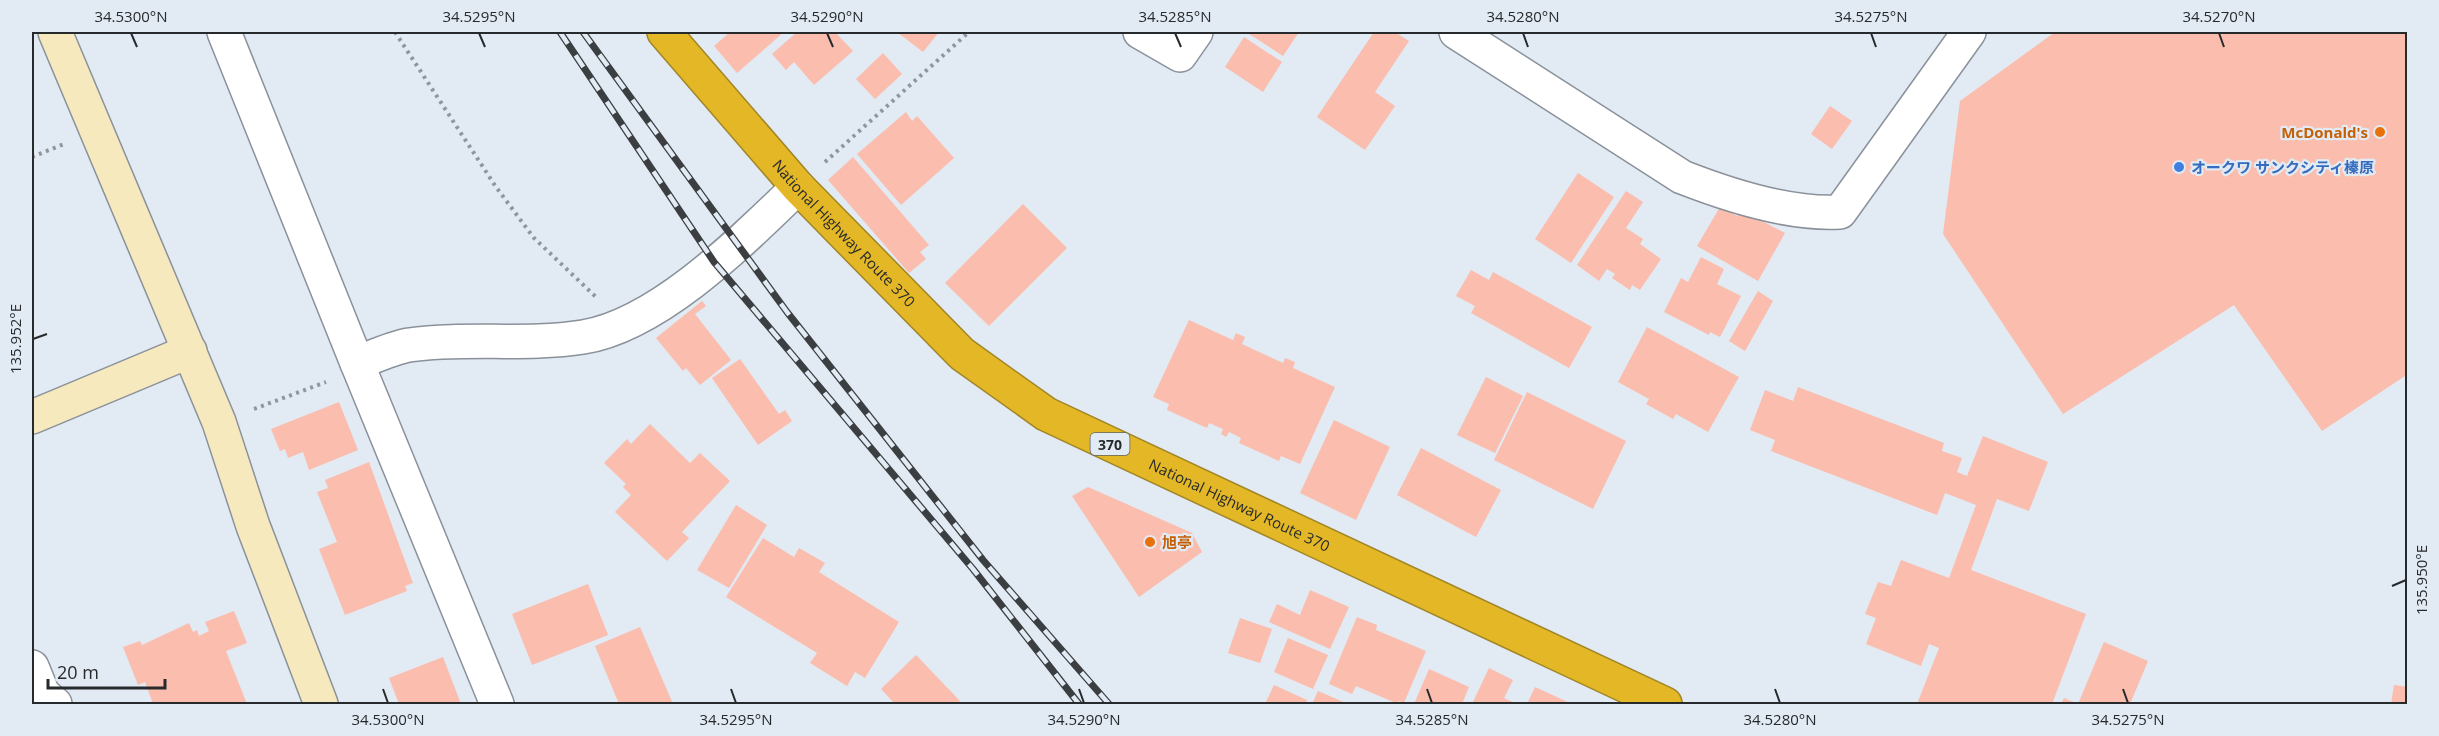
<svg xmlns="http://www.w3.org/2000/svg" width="2439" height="736" font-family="'Open Sans','Noto Sans JP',sans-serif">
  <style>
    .building { fill: #fbbdad }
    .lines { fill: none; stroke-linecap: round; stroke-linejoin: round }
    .street-casing { stroke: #8a919a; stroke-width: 36 }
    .secondary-casing { stroke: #8a919a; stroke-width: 36 }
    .highway-casing { stroke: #a18628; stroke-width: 36 }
    .path { stroke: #90969c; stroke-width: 4; stroke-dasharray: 3 4.5; stroke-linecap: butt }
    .street { stroke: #fff; stroke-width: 33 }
    .secondary { stroke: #f7e9be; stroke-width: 33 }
    .highway { stroke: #e3b725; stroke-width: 33 }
    .rail-casing { stroke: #3b3f42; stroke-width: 7 }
    .rail { stroke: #e2eaf3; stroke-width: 4.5; stroke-dasharray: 14; stroke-linecap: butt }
    .ticks { fill: none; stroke: #272a2d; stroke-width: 2 }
    .food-dot { fill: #e8710a; stroke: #e2eaf3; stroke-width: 2 }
    .shop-dot { fill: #3f7fe0; stroke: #e2eaf3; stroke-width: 2 }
    .labels { text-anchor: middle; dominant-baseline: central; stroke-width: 4.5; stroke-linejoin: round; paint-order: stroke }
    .shield { fill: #e2eaf3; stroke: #5f6468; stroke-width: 1.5 }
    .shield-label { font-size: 14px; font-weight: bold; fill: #272a2d }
    .food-label { font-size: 15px; font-weight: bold; fill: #c56008; stroke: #e2eaf3; text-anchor: end }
    .shop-label { font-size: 15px; font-weight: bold; fill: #366cbe; stroke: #e2eaf3; text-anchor: start }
    .street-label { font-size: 15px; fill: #272a2d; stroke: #e2eaf3 }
    .neatline { fill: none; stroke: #272a2d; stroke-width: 2 }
    .ticks-label { font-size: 15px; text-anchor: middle; fill: #272a2d }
  </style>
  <rect width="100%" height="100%" fill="#e2eaf3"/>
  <g class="building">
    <path d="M730 32H784L737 73 714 46Z"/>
    <path d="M797 32H835L853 51 814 85 794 62 786 70 772 54Z"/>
    <path d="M897 32H939L923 52Z"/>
    <path d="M1246 32H1299L1283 56Z"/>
    <path d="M1374 32H1395L1409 41 1375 92 1395 106 1365 150 1317 117Z"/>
    <path d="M2055 32H2408V374L2322 431 2234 305 2063 414 1943 234 1960 101Z"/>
    <path d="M1244 37 1282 62 1263 92 1225 67Z"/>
    <path d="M883 53 902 74 875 99 856 79Z"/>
    <path d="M1830 106 1852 121 1832 149 1811 134Z"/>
    <path d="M906 112 912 121 917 116 954 158 901 205 857 154Z"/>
    <path d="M853 157 929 245 920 252 926 259 909 273 828 180Z"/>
    <path d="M1578 173 1614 197 1571 263 1535 239Z"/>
    <path d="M1626 191 1643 202 1626 228 1643 239 1640 244 1661 259 1640 290 1632 285 1630 290 1612 278 1615 274 1607 269 1599 281 1577 265Z"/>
    <path d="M1023 204 1067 248 989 326 945 283Z"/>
    <path d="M1720 207 1737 216 1741 210 1785 233 1758 281 1697 246Z"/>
    <path d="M1701 257 1724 269 1717 284 1741 296 1720 337 1710 332 1709 335 1664 312 1681 278 1688 282Z"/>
    <path d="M1471 270 1489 280 1493 272 1592 327 1569 368 1471 313 1475 306 1456 296Z"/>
    <path d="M1758 291 1773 301 1745 351 1729 341Z"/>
    <path d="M702 301 706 306 695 314 731 360 700 385 686 368 683 371 656 338Z"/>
    <path d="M1189 320 1233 340 1236 333 1245 337 1242 344 1283 363 1285 358 1295 362 1293 368 1335 387 1300 464 1281 456 1279 461 1239 443 1241 438 1229 432 1226 437 1221 434 1223 429 1209 423 1207 428 1167 410 1169 404 1153 397Z"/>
    <path d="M1647 327 1739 377 1708 432 1676 414 1673 419 1646 404 1649 399 1618 382Z"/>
    <path d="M740 359 779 414 785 410 792 421 758 445 712 378Z"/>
    <path d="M1486 377 1523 396 1495 453 1457 435Z"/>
    <path d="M1798 387 1944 443 1942 451 1962 458 1957 472 1967 476 1983 436 2048 462 2029 511 1997 499 1971 570 2086 614 2052 704H1917L1939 648 1929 644 1921 666 1866 644 1876 618 1865 614 1878 582 1891 586 1901 560 1949 578 1976 505 1945 493 1937 515 1771 451 1775 440 1750 430 1765 390 1793 401Z"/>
    <path d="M1527 392 1626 441 1593 509 1494 460Z"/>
    <path d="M339 402 358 450 309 470 303 452 288 458 285 449 280 451 271 429Z"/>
    <path d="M1334 420 1390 447 1356 520 1300 493Z"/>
    <path d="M650 424 690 463 700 453 730 481 682 532 689 538 667 561 615 512 631 495 623 487 626 484 604 463 627 439 631 444Z"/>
    <path d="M1421 448 1501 490 1476 537 1397 495Z"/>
    <path d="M369 462 413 583 405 586 407 591 345 615 319 549 337 542 317 492 328 488 325 480Z"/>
    <path d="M1088 487 1192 533 1202 552 1139 597 1072 496Z"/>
    <path d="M736 505 767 525 729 588 697 570Z"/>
    <path d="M763 538 794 557 799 548 825 563 819 572 899 622 865 678 855 672 847 686 810 663 817 653 726 597Z"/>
    <path d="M588 584 608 635 532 665 512 614Z"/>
    <path d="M1310 590 1349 607 1330 649 1269 622 1277 604 1300 615Z"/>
    <path d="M234 611 247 643 226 651 247 704H148L152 701 145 682 138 685 123 647 140 641 142 645 189 623 193 632 197 630 199 636 209 631 205 622Z"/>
    <path d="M1357 617 1377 625 1376 630 1426 651 1404 703 1399 701 1398 704 1356 686 1352 694 1329 684Z"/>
    <path d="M1240 618 1272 629 1260 663 1228 653Z"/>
    <path d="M640 627 673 704H619L595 646Z"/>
    <path d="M1288 638 1328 655 1313 689 1274 672Z"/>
    <path d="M2104 642 2148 661 2130 704H2061L2064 698 2078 704Z"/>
    <path d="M916 655 960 701 957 704H895L881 689Z"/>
    <path d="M443 657 461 704H399L389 678Z"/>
    <path d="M1489 668 1513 680 1504 698 1517 704H1472Z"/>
    <path d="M1429 669 1469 687 1462 704H1414Z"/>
    <path d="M1274 685 1307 700 1306 704H1265Z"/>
    <path d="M2394 685 2408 687V704H2391Z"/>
    <path d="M1535 687 1572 704H1527Z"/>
    <path d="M1318 691 1348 704H1312Z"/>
  </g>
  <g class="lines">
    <defs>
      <g id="street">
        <path d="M224 32 357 363C373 357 392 348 409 345 466 337 526 346 583 337 659 325 744 239 798 187"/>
        <path d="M1140 32 1180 55 1196 32"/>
        <path d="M1456 32 1682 177C1728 195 1791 215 1840 212L1969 32"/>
        <path d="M357 363 497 704"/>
        <path d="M32 667 43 694 55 704"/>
      </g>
      <g id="secondary">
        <path d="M55 32 219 422 253 526 321 704"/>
        <path d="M32 417 190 351"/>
      </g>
      <g id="highway">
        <path id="s1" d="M664 32 798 187 962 354 1046 414 1665 704"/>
      </g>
    </defs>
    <use href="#street" class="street-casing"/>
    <use href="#secondary" class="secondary-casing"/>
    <use href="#highway" class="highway-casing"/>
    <g class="path">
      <path d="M395 32 496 187 534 238 596 297"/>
      <path d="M32 157 64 144"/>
      <path d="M825 162 969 32"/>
      <path d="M254 409 326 382"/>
    </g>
    <use href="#street" class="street"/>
    <use href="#secondary" class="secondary"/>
    <use href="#highway" class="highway"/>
    <defs>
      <g id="rail">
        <path d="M560 32 714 262 973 569 1079 704"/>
        <path d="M583 32 787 312 983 560 1109 704"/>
      </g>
    </defs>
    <use href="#rail" class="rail-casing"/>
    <use href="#rail" class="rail"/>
  </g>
  <path class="ticks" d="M131 33 137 47M479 33 485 47M827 33 833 47M1175 33 1181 47M1523 33 1528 47M1871 33 1876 47M2219 33 2224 47M33 339 47 334M2392 586 2406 580M383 689 388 703M731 689 736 703M1079 689 1084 703M1427 689 1432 703M1775 689 1780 703M2123 689 2128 703"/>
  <g class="food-dot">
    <circle cx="2380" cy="132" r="6"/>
    <circle cx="1150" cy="542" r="6"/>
  </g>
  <circle class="shop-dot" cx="2179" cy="167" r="6"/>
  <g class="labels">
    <rect class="shield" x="1090.5" y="433" width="39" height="22" rx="4.5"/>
    <g class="shield-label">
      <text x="1110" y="444">370</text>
    </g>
    <g class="food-label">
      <text x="2368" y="132">McDonald's</text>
      <text x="1162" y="542" text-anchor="start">旭亭</text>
    </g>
    <g class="shop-label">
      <text x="2191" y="167">オークワ サンクシティ榛原</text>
    </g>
    <g class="street-label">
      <text stroke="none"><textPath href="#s1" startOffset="270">National Highway Route 370</textPath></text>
      <text stroke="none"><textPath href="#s1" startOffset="756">National Highway Route 370</textPath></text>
    </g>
  </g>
  <rect width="2439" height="736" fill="none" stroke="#e2eaf3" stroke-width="66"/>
  <path d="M48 679v9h117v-9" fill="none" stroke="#272a2d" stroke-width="3"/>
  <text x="57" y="679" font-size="18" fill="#272a2d" stroke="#e2eaf3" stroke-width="4.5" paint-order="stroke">20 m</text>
  <rect x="33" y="33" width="2373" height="670" class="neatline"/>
  <g class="ticks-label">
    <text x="131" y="22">34.5300°N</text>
    <text x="479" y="22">34.5295°N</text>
    <text x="827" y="22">34.5290°N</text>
    <text x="1175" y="22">34.5285°N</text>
    <text x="1523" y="22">34.5280°N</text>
    <text x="1871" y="22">34.5275°N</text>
    <text x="2219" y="22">34.5270°N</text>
    <text transform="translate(16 339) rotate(-90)" y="5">135.952°E</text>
    <text transform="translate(2422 580) rotate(-90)" y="5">135.950°E</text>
    <text x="388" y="725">34.5300°N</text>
    <text x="736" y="725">34.5295°N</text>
    <text x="1084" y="725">34.5290°N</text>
    <text x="1432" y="725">34.5285°N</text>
    <text x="1780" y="725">34.5280°N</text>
    <text x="2128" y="725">34.5275°N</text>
  </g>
</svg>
